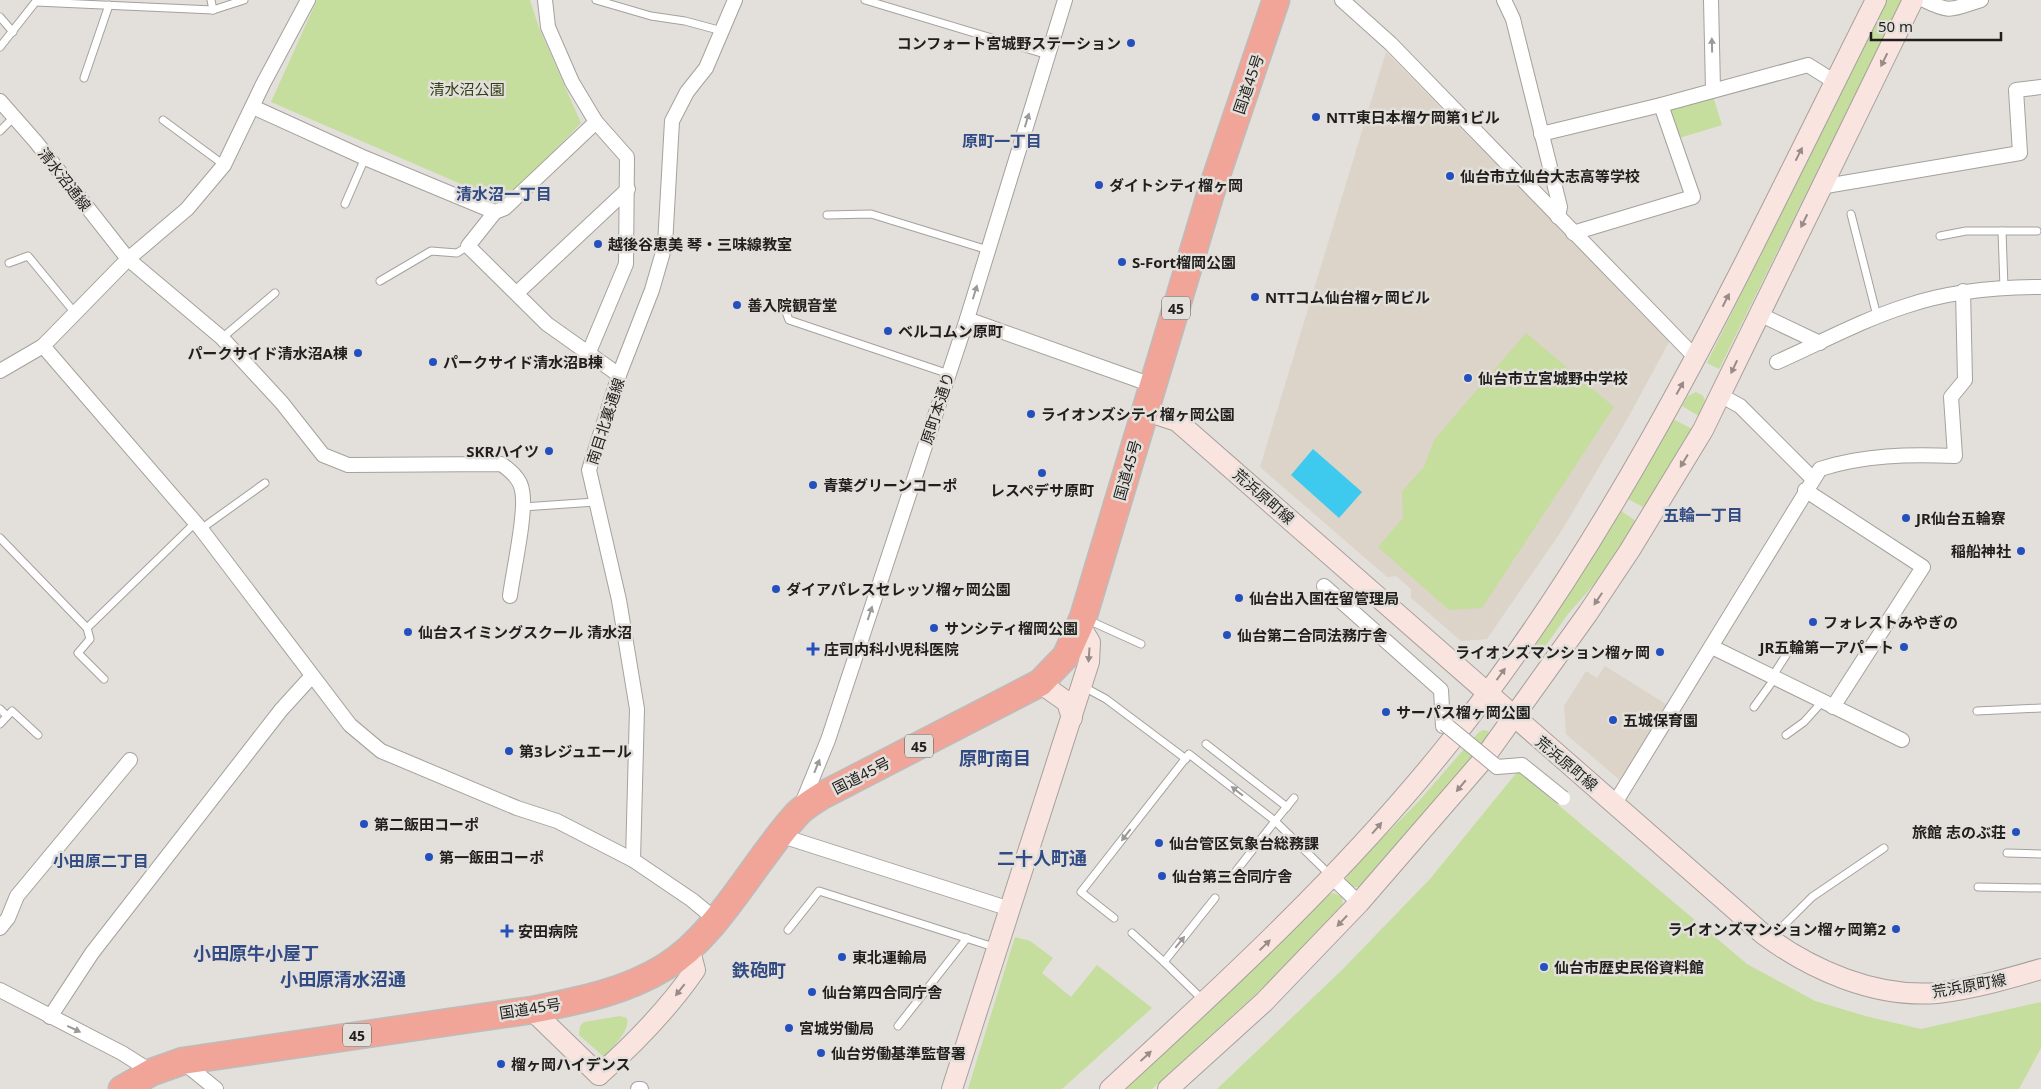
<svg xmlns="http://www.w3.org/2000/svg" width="2041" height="1089" font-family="'Noto Sans','Noto Sans JP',sans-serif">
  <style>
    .built { fill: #dcd4c8 }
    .green { fill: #c5dd9d }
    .water { fill: #3ec9ef }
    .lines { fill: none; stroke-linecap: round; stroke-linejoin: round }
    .lane-casing { stroke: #a5a19c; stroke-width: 9 }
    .street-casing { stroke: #a5a19c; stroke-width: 16 }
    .secondary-casing { stroke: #a5a19c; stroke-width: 22 }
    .highway-casing { stroke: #bcbcbb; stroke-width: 29 }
    .lane { stroke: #fff; stroke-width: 7 }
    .street { stroke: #fff; stroke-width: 14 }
    .secondary { stroke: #fae4e0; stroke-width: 20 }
    .highway { stroke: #f0a598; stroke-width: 26 }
    .street-bridge-casing { stroke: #a5a19c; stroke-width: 16; stroke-linecap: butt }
    .street-bridge { stroke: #fff; stroke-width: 14 }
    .oneway { fill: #9b9a99 }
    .oneway2 { fill: #988b88 }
    .poi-dot { fill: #2450be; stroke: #e3dfda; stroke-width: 2 }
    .labels { text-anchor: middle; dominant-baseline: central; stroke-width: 5; stroke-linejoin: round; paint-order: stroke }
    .shield { fill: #e3dfda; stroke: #5a5956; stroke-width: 1 }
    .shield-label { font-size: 14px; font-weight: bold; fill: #201f1d }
    .poi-label { font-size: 15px; font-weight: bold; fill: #201f1d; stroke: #e3dfda; text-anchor: start }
    .street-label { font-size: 15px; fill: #201f1d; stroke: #e3dfda }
    .park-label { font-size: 15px; fill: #303d16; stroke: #e3dfda }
    .neighbourhood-label { font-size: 16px; font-weight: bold; fill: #314b84; stroke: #e3dfda }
    .quarter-label { font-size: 18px; font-weight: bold; fill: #314b84; stroke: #e3dfda }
  </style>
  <rect width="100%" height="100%" fill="#e3dfda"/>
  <g class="built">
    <path d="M1386 52 1670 340 1629 416 1562 530 1487 639 1461 641 1411 598V589L1396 576 1387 577 1260 467Z"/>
    <path d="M1605 666 1669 706 1622 782 1566 734 1564 706 1586 671 1597 678Z"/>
  </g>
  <g class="green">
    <path d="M317 0H530L539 28 581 123 505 203 271 102Z"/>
    <path d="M1887 0H1902L1719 369 1707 363Z"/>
    <path d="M1712 93 1722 125 1676 139 1667 108Z"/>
    <path d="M1526 333 1614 407 1482 608 1449 610 1378 547 1403 518 1402 491 1424 467 1434 440Z"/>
    <path d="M1696 392 1702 395 1705 400 1699 416 1682 406 1688 396Z"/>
    <path d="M1673 419 1692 429 1647 509 1628 499Z"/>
    <path d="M1621 511 1639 523 1616 559 1568 614 1537 658 1528 651Z"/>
    <path d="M1483 730 1488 731 1490 737 1360 887H1351L1346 880 1348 873 1419 801 1478 733Z"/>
    <path d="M1518 771 1747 964 1815 1001 1869 1017 1921 1029 2041 1002V1048L2019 1089H1217L1342 970 1430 879Z"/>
    <path d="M1334 893 1342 897 1343 907 1269 982 1152 1089H1123L1227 995 1327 895Z"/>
    <path d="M1015 937 1030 941 1053 958 1042 973 1071 997 1097 965 1152 1008 1062 1089H968Z"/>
    <path d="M620 1016 627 1018C630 1032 613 1046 604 1057L579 1035 580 1026 584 1022Z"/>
  </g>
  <path class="water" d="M1313 449 1362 492 1339 518 1291 475Z"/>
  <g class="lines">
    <defs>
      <g id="lane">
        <path d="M211 0 213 10"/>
        <path d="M596 0 651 16 685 21 722 31"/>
        <path d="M865 0 1048 55"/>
        <path d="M36 2 213 10 244 0"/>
        <path d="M0 17 13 32"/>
        <path d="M0 47 37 0"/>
        <path d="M84 78 109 5"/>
        <path d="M163 120 224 165"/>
        <path d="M0 131 14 117"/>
        <path d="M345 204 365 158"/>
        <path d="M1851 214 1877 316"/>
        <path d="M827 215 871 214 988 250"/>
        <path d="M2002 231 2004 287"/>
        <path d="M1940 236 1966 231H2037"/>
        <path d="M9 263 28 256 75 313"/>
        <path d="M380 281 431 251 457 253 468 246"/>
        <path d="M784 307 789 320 949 374"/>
        <path d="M222 338 275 293"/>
        <path d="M523 507 595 502"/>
        <path d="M201 529 265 483"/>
        <path d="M0 538 87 628 90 639 78 653 104 679"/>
        <path d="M1088 620 1141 644"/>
        <path d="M87 628 196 522"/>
        <path d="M1772 677 1792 646"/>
        <path d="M1084 687 1106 699 1186 759"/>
        <path d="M1754 707 1775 678"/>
        <path d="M0 709 7 716"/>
        <path d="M1977 711 2041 708"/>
        <path d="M0 724 12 711 38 735"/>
        <path d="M1786 735 1804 722 1822 702"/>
        <path d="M1206 744 1287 807"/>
        <path d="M2007 853 2041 854"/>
        <path d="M1233 875 1275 821 1330 875"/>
        <path d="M1978 887 2041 888"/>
        <path d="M1114 918 1081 892 1189 754 1275 821 1294 798"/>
        <path d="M788 930 819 891 997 948"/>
        <path d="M1132 933 1164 962"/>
        <path d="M1772 937 1812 897 1884 848"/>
        <path d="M1203 1000 1164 962 1215 898"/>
        <path d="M898 1026 967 938"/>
      </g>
      <g id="street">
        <path d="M1342 0 1391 44 1697 359"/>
        <path d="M1504 0 1513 19 1560 207 1558 217"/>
        <path d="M1711 0 1713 89"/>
        <path d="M1924 0C1952 14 1952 9 1981 0"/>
        <path d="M0 101 36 142 128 259 222 338 282 403 323 455 348 465 501 464C510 470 520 478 522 490 527 511 513 572 510 596"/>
        <path d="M253 107 365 158 495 212 505 208 596 122 572 82 548 27 545 0"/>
        <path d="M1541 134 1661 105 1808 65 1835 82"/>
        <path d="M1820 187 2020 153 2016 90 2041 87"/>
        <path d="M495 212 468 246 547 324 619 375"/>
        <path d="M1573 233 1693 197 1661 105"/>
        <path d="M517 293 628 189"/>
        <path d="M1759 314 1820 343"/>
        <path d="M967 319 1152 385"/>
        <path d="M43 346 128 259 187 209 224 165 263 84 308 0"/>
        <path d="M589 352 626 264 627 157 596 122"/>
        <path d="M1777 362C1820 343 1862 320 1906 306 1950 291 1995 287 2041 287"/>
        <path d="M0 371 43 346 201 529 350 725 381 751 517 808 557 821 633 860 692 900 715 919"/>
        <path d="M1720 395 1740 406 1813 479"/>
        <path d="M1805 490 1923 567 1833 707"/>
        <path d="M1324 586 1441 690 1443 726"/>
        <path d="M1712 647 1902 740"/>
        <path d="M1615 803 1820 469C1863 455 1909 454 1955 456L1951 397 1965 380 1963 291"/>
        <path d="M801 806 828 740 967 319 1065 0"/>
        <path d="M779 835 1010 909"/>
        <path d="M633 860 637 709 619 600 589 470 619 375 652 290 665 245 672 121 687 92 706 68 735 0"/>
        <path d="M1332 877 1359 903"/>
        <path d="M0 928 8 918 17 896 130 760"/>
        <path d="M0 990 122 1053 152 1072"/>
        <path d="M50 1017 92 953 281 710 311 677"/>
        <path d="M183 1062 216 1089"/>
        <path d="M638 1089H641"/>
      </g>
      <g id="secondary">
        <path d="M1144 410 1177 421 1763 934C1811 970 1875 998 1937 993 1972 989 2007 979 2041 969"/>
        <path d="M1040 683 1067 702 1072 718"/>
        <path d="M532 1010 599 1075"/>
        <path d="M599 1075C634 1044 668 1009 695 970L689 947"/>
        <path d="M952 1089 1089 662 1090 642 1080 626"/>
        <path d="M1110 1089C1230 979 1349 869 1450 742 1629 518 1748 254 1876 0"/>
        <path d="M1168 1089 1264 1002 1359 903 1482 761 1588 613 1630 550 1703 430 1913 0"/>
      </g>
      <path id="highway" d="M122 1089 152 1072 183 1061 532 1010C577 1001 625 992 665 967 719 934 755 859 798 813 805 806 815 800 823 795L1040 683 1066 656 1083 618 1211 192 1276 0"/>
    </defs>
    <use href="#lane" class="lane-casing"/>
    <use href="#street" class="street-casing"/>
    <use href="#secondary" class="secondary-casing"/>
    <use href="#highway" class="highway-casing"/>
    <use href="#lane" class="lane"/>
    <use href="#street" class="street"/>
    <use href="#secondary" class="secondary"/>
    <use href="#highway" class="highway"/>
    <defs>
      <path id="street-bridge" d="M1445 724 1497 767 1522 765 1563 798"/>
    </defs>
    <use href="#street-bridge" class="street-bridge-casing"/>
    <use href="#street-bridge" class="street-bridge"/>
  </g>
  <defs><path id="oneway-solid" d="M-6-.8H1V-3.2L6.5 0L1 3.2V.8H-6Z" transform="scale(1.25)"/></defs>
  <g class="oneway">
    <use href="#oneway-solid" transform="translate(1712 45) rotate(-91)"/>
    <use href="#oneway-solid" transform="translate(1027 120) rotate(-73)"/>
    <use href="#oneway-solid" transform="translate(975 292) rotate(-73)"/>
    <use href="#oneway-solid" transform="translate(870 613) rotate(-72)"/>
    <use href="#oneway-solid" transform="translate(817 766) rotate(-68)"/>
    <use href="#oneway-solid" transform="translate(1237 791) rotate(-142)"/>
    <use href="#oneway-solid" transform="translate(1126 835) rotate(128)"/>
    <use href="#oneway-solid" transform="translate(1180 942) rotate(-51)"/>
    <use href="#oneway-solid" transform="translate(74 1029) rotate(25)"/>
  </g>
  <g class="oneway2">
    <use href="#oneway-solid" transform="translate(1884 60) rotate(116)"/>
    <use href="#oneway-solid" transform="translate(1799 154) rotate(-63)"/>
    <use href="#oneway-solid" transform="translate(1804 221) rotate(116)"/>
    <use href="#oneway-solid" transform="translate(1726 300) rotate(-63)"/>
    <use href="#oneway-solid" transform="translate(1734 367) rotate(115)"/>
    <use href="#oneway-solid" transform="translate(1680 388) rotate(-61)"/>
    <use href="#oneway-solid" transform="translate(1684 461) rotate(121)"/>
    <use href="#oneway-solid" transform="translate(1598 599) rotate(124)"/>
    <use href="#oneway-solid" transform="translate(1089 655) rotate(94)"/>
    <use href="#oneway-solid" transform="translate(1501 674) rotate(-54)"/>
    <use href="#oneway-solid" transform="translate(1461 786) rotate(130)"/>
    <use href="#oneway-solid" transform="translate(1377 828) rotate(-49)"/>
    <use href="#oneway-solid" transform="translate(1342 921) rotate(133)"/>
    <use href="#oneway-solid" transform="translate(1265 945) rotate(-44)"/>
    <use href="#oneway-solid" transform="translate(680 990) rotate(128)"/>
    <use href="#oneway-solid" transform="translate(1146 1056) rotate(-43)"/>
  </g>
  <g class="poi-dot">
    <circle cx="1131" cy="43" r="5"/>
    <circle cx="1316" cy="117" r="5"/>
    <circle cx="1450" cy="176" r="5"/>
    <circle cx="1099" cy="185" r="5"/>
    <circle cx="598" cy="244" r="5"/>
    <circle cx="1122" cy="262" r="5"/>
    <circle cx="1255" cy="297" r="5"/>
    <circle cx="737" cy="305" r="5"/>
    <circle cx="888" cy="331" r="5"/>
    <circle cx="358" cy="353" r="5"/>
    <circle cx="433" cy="362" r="5"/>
    <circle cx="1468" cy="378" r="5"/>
    <circle cx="1031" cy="414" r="5"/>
    <circle cx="549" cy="451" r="5"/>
    <circle cx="1042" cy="473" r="5"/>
    <circle cx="813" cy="485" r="5"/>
    <circle cx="1906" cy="518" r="5"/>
    <circle cx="2021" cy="551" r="5"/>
    <circle cx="776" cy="589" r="5"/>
    <circle cx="1239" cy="598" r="5"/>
    <circle cx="1813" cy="622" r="5"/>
    <circle cx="934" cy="628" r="5"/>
    <circle cx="408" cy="632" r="5"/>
    <circle cx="1227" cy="635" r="5"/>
    <circle cx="1904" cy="647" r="5"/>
    <path d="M810.5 641.5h5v5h5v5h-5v5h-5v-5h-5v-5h5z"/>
    <circle cx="1660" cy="652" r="5"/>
    <circle cx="1386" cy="712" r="5"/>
    <circle cx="1613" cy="720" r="5"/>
    <circle cx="509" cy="751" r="5"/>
    <circle cx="364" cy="824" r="5"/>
    <circle cx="2016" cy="832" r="5"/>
    <circle cx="1159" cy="843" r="5"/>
    <circle cx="429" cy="857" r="5"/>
    <circle cx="1162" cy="876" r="5"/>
    <circle cx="1896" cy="929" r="5"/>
    <path d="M504.5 923.5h5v5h5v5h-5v5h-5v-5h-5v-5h5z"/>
    <circle cx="842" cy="957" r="5"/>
    <circle cx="1544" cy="967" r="5"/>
    <circle cx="812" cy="992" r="5"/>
    <circle cx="789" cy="1028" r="5"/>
    <circle cx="821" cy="1053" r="5"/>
    <circle cx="501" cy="1064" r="5"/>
  </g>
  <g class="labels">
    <g class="shield">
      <rect x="1162" y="296.5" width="28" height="23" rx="4"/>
      <rect x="905" y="734.5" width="28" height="23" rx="4"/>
      <rect x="343" y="1023.5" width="28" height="23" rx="4"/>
    </g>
    <g class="shield-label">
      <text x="1176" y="308">45</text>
      <text x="919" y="746">45</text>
      <text x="357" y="1035">45</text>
    </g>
    <g class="poi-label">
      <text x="1121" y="43" text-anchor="end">コンフォート宮城野ステーション</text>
      <text x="1326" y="117">NTT東日本榴ケ岡第1ビル</text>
      <text x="1460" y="176">仙台市立仙台大志高等学校</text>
      <text x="1109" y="185">ダイトシティ榴ヶ岡</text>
      <text x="608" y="244">越後谷恵美 琴・三味線教室</text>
      <text x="1132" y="262">S-Fort榴岡公園</text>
      <text x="1265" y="297">NTTコム仙台榴ヶ岡ビル</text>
      <text x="747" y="305">善入院観音堂</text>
      <text x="898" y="331">ベルコムン原町</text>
      <text x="348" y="353" text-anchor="end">パークサイド清水沼A棟</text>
      <text x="443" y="362">パークサイド清水沼B棟</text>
      <text x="1478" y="378">仙台市立宮城野中学校</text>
      <text x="1041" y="414">ライオンズシティ榴ヶ岡公園</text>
      <text x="539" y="451" text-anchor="end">SKRハイツ</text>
      <text x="823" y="485">青葉グリーンコーポ</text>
      <text x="1042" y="490" text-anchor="middle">レスペデサ原町</text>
      <text x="1916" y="518">JR仙台五輪寮</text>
      <text x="2011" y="551" text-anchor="end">稲船神社</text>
      <text x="786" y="589">ダイアパレスセレッソ榴ヶ岡公園</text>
      <text x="1249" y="598">仙台出入国在留管理局</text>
      <text x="1823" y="622">フォレストみやぎの</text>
      <text x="944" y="628">サンシティ榴岡公園</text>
      <text x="418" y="632">仙台スイミングスクール 清水沼</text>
      <text x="1237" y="635">仙台第二合同法務庁舎</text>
      <text x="1894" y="647" text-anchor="end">JR五輪第一アパート</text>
      <text x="824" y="649">庄司内科小児科医院</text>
      <text x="1650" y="652" text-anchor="end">ライオンズマンション榴ヶ岡</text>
      <text x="1396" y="712">サーパス榴ヶ岡公園</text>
      <text x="1623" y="720">五城保育園</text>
      <text x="519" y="751">第3レジュエール</text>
      <text x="374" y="824">第二飯田コーポ</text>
      <text x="2006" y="832" text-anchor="end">旅館 志のぶ荘</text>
      <text x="1169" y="843">仙台管区気象台総務課</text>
      <text x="439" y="857">第一飯田コーポ</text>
      <text x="1172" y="876">仙台第三合同庁舎</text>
      <text x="1886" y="929" text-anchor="end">ライオンズマンション榴ヶ岡第2</text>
      <text x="518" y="931">安田病院</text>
      <text x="852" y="957">東北運輸局</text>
      <text x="1554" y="967">仙台市歴史民俗資料館</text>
      <text x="822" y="992">仙台第四合同庁舎</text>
      <text x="799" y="1028">宮城労働局</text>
      <text x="831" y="1053">仙台労働基準監督署</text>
      <text x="511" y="1064">榴ヶ岡ハイデンス</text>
    </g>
    <g class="street-label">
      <text transform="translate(1248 84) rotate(-71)">国道45号</text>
      <text transform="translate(65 179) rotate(52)">清水沼通線</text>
      <text transform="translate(937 408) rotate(-72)">原町本通り</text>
      <text transform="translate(605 421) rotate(-72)">南目北裏通線</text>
      <text transform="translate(1127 470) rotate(-74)">国道45号</text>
      <text transform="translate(1264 496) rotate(41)">荒浜原町線</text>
      <text transform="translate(1567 763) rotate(40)">荒浜原町線</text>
      <text transform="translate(861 775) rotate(-27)">国道45号</text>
      <text transform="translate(1969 985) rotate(-10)">荒浜原町線</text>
      <text transform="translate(530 1008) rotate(-9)">国道45号</text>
    </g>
    <g class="park-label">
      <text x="467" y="89">清水沼公園</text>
    </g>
    <g class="neighbourhood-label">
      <text x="1002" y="141">原町一丁目</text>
      <text x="504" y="194">清水沼一丁目</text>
      <text x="1703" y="515">五輪一丁目</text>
      <text x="101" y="861">小田原二丁目</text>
    </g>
    <g class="quarter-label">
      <text x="995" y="758">原町南目</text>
      <text x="1042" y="858">二十人町通</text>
      <text x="256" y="953">小田原牛小屋丁</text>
      <text x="759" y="970">鉄砲町</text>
      <text x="343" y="979">小田原清水沼通</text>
    </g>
  </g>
  <path d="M1871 32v8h130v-8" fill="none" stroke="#201f1d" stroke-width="2.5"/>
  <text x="1878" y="32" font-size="15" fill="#201f1d" stroke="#e3dfda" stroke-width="4" paint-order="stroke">50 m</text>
</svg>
